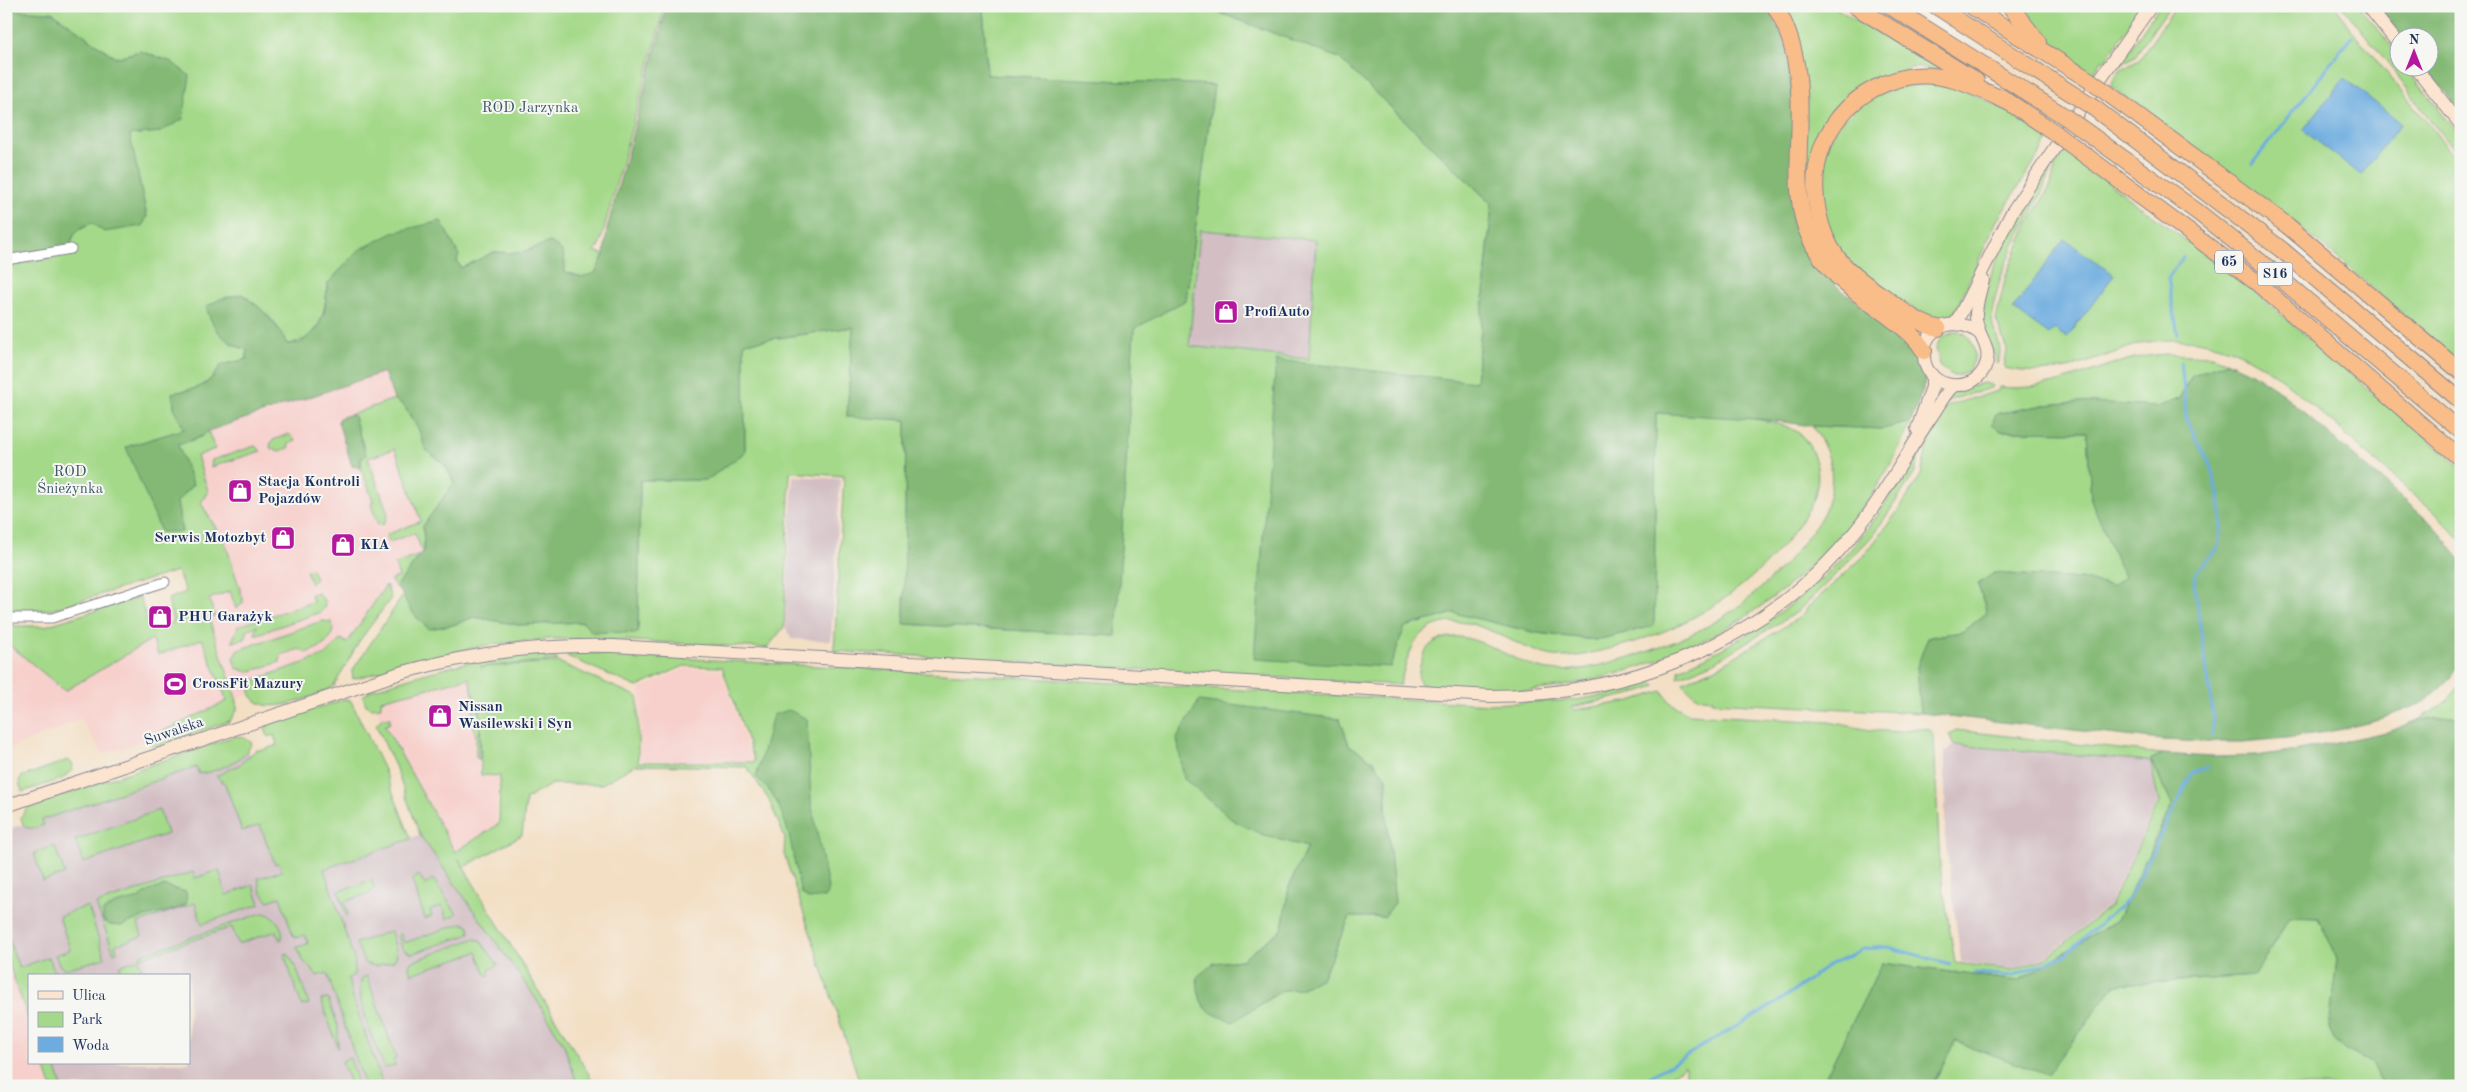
<svg xmlns="http://www.w3.org/2000/svg" width="2467" height="1092" font-family="'Old Standard TT',serif">
  <style>
    .built { fill: #f7d0cc }
    .industrial { fill: #d2bec3 }
    .green { fill: #a4d989; stroke: #608474; fill-rule: evenodd }
    .forest { fill: #83b975; stroke: #4f746a }
    .water { fill: #6cacdf; stroke: #446e9e }
    .lines { fill: none; stroke-linecap: round; stroke-linejoin: round }
    .stream { stroke: #6cacdf; stroke-width: 3 }
    .street-casing { stroke: #878791; stroke-width: 11 }
    .secondary-casing { stroke: #878791; stroke-width: 14 }
    .highway-casing { stroke: #878791; stroke-width: 18 }
    .street { stroke: #fff; stroke-width: 9 }
    .secondary { stroke: #fce5d0; stroke-width: 12 }
    .highway { stroke: #f8bd89; stroke-width: 16 }
    .highway-bridge-casing { stroke: #878791; stroke-width: 18; stroke-linecap: butt }
    .highway-bridge { stroke: #f8bd89; stroke-width: 16 }
    .labels { text-anchor: middle; dominant-baseline: central; stroke-width: 4; stroke-linejoin: round; paint-order: stroke }
    .shield { fill: #f6f6f2; stroke: #5d6b8a; stroke-width: 1 }
    .shield-label { font-size: 14px; font-weight: bold; fill: #1b2f5e }
    .park-label { font-size: 15px; fill: #3d5a69; stroke: #f6f6f2 }
    .poi-label { font-size: 15px; font-weight: bold; fill: #1b2f5e; stroke: #f6f6f2; text-anchor: start }
    .street-label { font-size: 15px; fill: #1b2f5e; stroke: #f6f6f2 }
  </style>
  <rect width="100%" height="100%" fill="#f6f6f2"/>
  <filter id="ink" filterUnits="userSpaceOnUse"><feTurbulence type="fractalNoise" baseFrequency=".02" numOctaves="2"/><feDisplacementMap in="SourceGraphic" scale="10" xChannelSelector="R" yChannelSelector="G"/><feConvolveMatrix kernelMatrix="1 2 1 2 8 2 1 2 1" color-interpolation-filters="sRGB"/></filter>
  <filter id="wash" filterUnits="userSpaceOnUse"><feTurbulence type="fractalNoise" baseFrequency=".0096" numOctaves="4" result="noise"/><feDisplacementMap in="SourceGraphic" scale="20" xChannelSelector="R" yChannelSelector="G"/><feGaussianBlur stdDeviation="1.12" result="paint"/><feColorMatrix in="noise" values="0 0 0 0 0 0 0 0 0 0 0 0 0 0 0 0 0 1.4 0 .05"/><feComposite in="paint" operator="in"/></filter>
  <g filter="url(#wash)">
    <rect width="100%" height="100%" fill="#f3dfc4"/>
    <g class="built">
      <path d="M394 365 444 523 324 679 266 699 249 694 231 701 235 711 103 754 81 719 6 750V642L65 691 153 639 158 655 205 637 129 453Z"/>
      <path d="M686 668 721 670 752 761 640 760V689Z"/>
      <path d="M480 674 479 776 498 777 496 825 454 851 371 701Z"/>
      <path d="M6 957 29 1023V1063H42L50 1086H6Z"/>
    </g>
    <g class="industrial">
      <path d="M1199 230 1316 239 1309 359 1188 346Z"/>
      <path d="M793 476 840 479 831 641 791 639 785 626Z"/>
      <path d="M1954 745 2149 760 2158 801 2109 905 2046 957 2013 969 1961 962 1945 836V751Z"/>
      <path d="M247 746 366 1086H52L44 1063H189V976H29V1019L6 954V830Z"/>
      <path d="M440 828 595 1086H367L294 877Z"/>
    </g>
    <g class="green">
      <path d="M6 6H665L599 247 594 250 604 255 595 274 582 277 565 272 550 242 520 253 494 252 461 268 457 261 328 283C324 312 323 340 287 344 277 321 262 309 242 294L231 344 247 350V359L221 365C207 388 198 388 172 393L175 411 185 429 126 447 182 531 177 502 193 484 177 445 203 436 208 431 215 449 197 456 208 491 201 503 226 545 243 599V603L236 609 230 591 209 599 215 616 209 619 237 701V710L230 721 154 747 152 746 149 738 227 701 202 639 158 655 152 639 65 691 6 642V626H45L140 597 149 628 173 623 168 599 186 592 177 571 50 610H6V266L50 258 52 254 71 245C74 215 124 219 147 217L129 134 160 132 140 51 116 58 52 12 6 10Z"/>
      <path d="M983 6H1202L1339 58 1492 204 1476 382 1405 627 1454 613 1537 633 1596 640 1654 626 1656 413C1689 415 1776 413 1800 434 1808 442 1813 452 1816 463 1820 477 1817 495 1810 507 1765 582 1693 629 1609 649 1595 652 1579 657 1565 657 1527 657 1490 621 1454 622 1415 623 1408 654 1400 685L834 651 844 476 790 472 784 627 767 648 596 639H550L494 644 457 651 353 679 352 671 404 594 410 609 453 625 474 617 519 625 583 622 638 633 640 480H707L745 452 744 343 853 327 847 416 906 420 904 624 1115 636 1134 328 1186 300 1214 85 987 75ZM1200 230 1316 240 1309 359 1189 346Z"/>
      <path d="M1783 6H1832L1946 72C1934 72 1924 66 1911 68 1901 69 1849 103 1836 111L1811 213 1808 215Z"/>
      <path d="M2018 6H2143L2105 61 2103 59 2092 74C2065 54 2038 34 2018 6Z"/>
      <path d="M2159 6H2170L2135 56 2118 67Z"/>
      <path d="M2176 6H2336L2347 24 2461 164V364L2321 244 2234 176 2110 86 2119 71 2139 60Z"/>
      <path d="M2342 6H2358C2370 21 2400 50 2400 68H2407L2461 137V156L2436 128 2392 68Z"/>
      <path d="M1931 83 1964 90 2002 108 2049 139 1996 222 1955 312 1937 320 1930 319C1900 299 1864 281 1841 253 1824 231 1820 208 1823 181 1824 172 1823 160 1826 151 1842 103 1886 86 1931 83Z"/>
      <path d="M2066 151 2251 289 2461 467V541L2439 517C2404 486 2369 455 2334 424 2301 396 2268 362 2226 348 2200 339 2174 338 2147 342 2135 344 2123 350 2111 354 2073 368 2045 377 2004 368L2007 350 1996 319 2006 275 2028 224 2051 185 2056 163Z"/>
      <path d="M2053 161C2043 202 2015 234 2002 274 1999 284 1991 309 1992 319 1994 338 2004 343 1998 364L1983 326 1982 306 1993 267 2005 239Z"/>
      <path d="M1956 331C1981 335 1981 376 1953 376L1940 366 1936 347 1941 338Z"/>
      <path d="M2166 354 2212 356 2228 362 2192 375 2179 399 2157 408 2079 402 2044 405 1996 414 2001 431 2087 432 2091 500 2125 577 2112 586 2080 579 1994 573 1978 585 1987 613 1962 632 1928 637 1917 667 1921 713 1712 702V699C1697 698 1691 695 1683 682L1718 667 1802 616 1808 607 1863 557 1901 507 1921 475 1929 438 1946 406 1998 391 1999 387C2054 392 2085 370 2135 358 2145 356 2156 355 2166 354Z"/>
      <path d="M1983 383 1992 385 1991 388 1950 400 1942 404 1952 393Z"/>
      <path d="M394 399 404 406 419 430 426 450 445 465 454 483 423 526 424 550 396 587 390 580 399 577 395 564 420 555 422 551 415 533 389 542 386 535 421 521 395 449 368 458 388 514 384 524 378 525 371 505 373 501 361 468V459L366 455 353 414Z"/>
      <path d="M1911 422C1855 556 1731 650 1591 680 1569 685 1546 690 1524 691 1490 692 1455 687 1422 685L1418 679C1420 662 1423 645 1441 639 1473 627 1516 666 1548 670 1574 673 1598 666 1623 659 1699 638 1751 608 1801 545 1811 532 1822 520 1827 504 1837 473 1830 452 1812 426L1882 429Z"/>
      <path d="M289 434 296 441 288 444 289 448 280 451 271 449 270 445 273 440Z"/>
      <path d="M1924 436 1915 473 1874 534 1842 568 1797 612 1713 663 1678 677 1679 669C1749 640 1823 588 1869 527 1890 499 1907 467 1924 436Z"/>
      <path d="M255 446 261 451 211 467 212 460Z"/>
      <path d="M312 569 316 579 311 584 306 570Z"/>
      <path d="M386 585 391 598 360 640 334 686C317 696 268 717 253 698 248 692 250 685 254 680L326 655 341 639 347 643Z"/>
      <path d="M318 593 324 600 325 606 321 612 255 635 257 626 248 629 245 639 232 642 238 626 313 602 311 594Z"/>
      <path d="M322 621 331 622 333 629C330 645 319 648 305 653L300 649 281 655 280 662 248 672 236 668 233 658 238 650Z"/>
      <path d="M571 652 1489 704 1575 700 1610 694 1651 680 1656 686 1628 695 1572 707 1574 710 1631 701 1662 691 1671 703 1689 714 1829 722 1870 730 1901 732 1916 728 1929 729 1934 737 1940 867 1955 963 2013 970 2047 958 2110 906 2159 802 2150 761 1954 745 1949 734 1956 730 2162 754 2150 760 2172 804 2117 920 2018 981 1882 963 1821 1086H1685V1066L1657 1086H861L784 854 785 838 769 800 747 767 635 765 602 784H552L526 799 522 835 464 867 458 858 596 1086H578L564 1045 535 997 420 835 395 766 376 725 382 718H390V723L385 726 455 852 499 824 500 776 481 775 480 701 479 760 476 757V736L471 714 476 706 469 678 381 700V707L372 708 366 705 363 696 371 690C422 674 496 650 550 654L558 660 480 667 558 662 638 697V762H755L722 667 684 666 637 687 567 656ZM1280 713 1340 719 1349 745 1373 761 1387 779 1384 917H1350L1322 978 1300 989 1283 990 1232 1022 1214 963 1242 960 1282 929 1289 887 1307 847 1266 836Z"/>
      <path d="M2461 684V716L2418 720 2447 701Z"/>
      <path d="M345 699 351 701 384 770 411 839 324 869 355 962 354 975 348 978 351 992 383 1086H365L327 973 317 976 302 959 297 947 308 944 305 935 294 938 280 897 268 901 261 892 258 878 282 871 279 863 275 864 260 825 242 831 225 784 216 776 239 765 256 750H263L277 745 274 735 268 737 265 728 269 723Z"/>
      <path d="M235 736 243 737 252 743C243 762 218 771 199 774L196 767 42 820 44 825C33 829 23 832 21 817L28 807Z"/>
      <path d="M68 760 73 764 72 770 62 779 22 792 19 782 21 777Z"/>
      <path d="M159 810 167 834 83 863 75 840Z"/>
      <path d="M51 847H55L65 874 43 881 34 853Z"/>
      <path d="M219 870 226 895 253 885 260 904 202 924 195 903 138 923 142 936 115 945 117 952 114 953 96 904 193 872 195 878Z"/>
      <path d="M419 875 425 885 433 879 457 914 447 919 442 906 430 910 432 916 425 919 412 880Z"/>
      <path d="M372 880 374 888 370 893 344 902 349 915H346L339 891Z"/>
      <path d="M88 906 105 958 65 969 60 966 55 955 70 950 59 916Z"/>
      <path d="M262 913C275 914 284 927 282 939L280 940 276 931 238 944 232 927 140 958V955Z"/>
      <path d="M2290 917 2318 918 2337 959 2329 1028 2334 1040 2344 1049 2371 1063 2384 1086H1932L1955 1041 2047 1074 2115 985 2254 976Z"/>
      <path d="M462 923 469 926 470 932 467 935 411 954 402 948 398 935 401 934 404 943Z"/>
      <path d="M391 931 397 954 394 961 376 966 365 964 356 943Z"/>
      <path d="M6 932 19 968 49 957 56 976H29V1021L6 956Z"/>
      <path d="M473 939 480 940 498 965 489 970V976L486 975 477 952 411 974 409 966 411 962Z"/>
      <path d="M284 954H288L296 967 309 1004 302 1006Z"/>
      <path d="M138 959 144 976H122L119 966Z"/>
      <path d="M367 976 396 1058 393 1060 395 1066 386 1068 384 1067C375 1043 354 1002 362 978Z"/>
      <path d="M328 999 338 1026V1048L321 1000Z"/>
      <path d="M350 1058 359 1086H351L342 1061Z"/>
      <path d="M43 1063H54L62 1086H51Z"/>
    </g>
    <g class="forest">
      <path d="M667 6H983L987 75 1214 85 1186 300 1134 329 1116 636 904 624 906 420 847 417 853 327 744 343 745 452 707 480H640L638 633 591 632 583 622 519 625 474 617 453 625 429 629C423 624 416 618 412 611 405 602 404 594 396 587L424 550 423 526 454 483 445 465 426 450 419 430 404 406 394 399 384 372 208 431 203 436 178 445 193 484 177 502 182 532H161L126 447 184 429 175 411 172 393C198 388 207 389 221 365L247 359V350C222 340 215 333 206 307L220 299 242 294C262 309 276 321 287 344L300 343 316 330 324 313 328 283 359 250 395 232 441 221 459 255 457 261 461 268 494 252 520 253 550 242C565 250 565 256 565 272L582 277 595 273 604 255 607 229Z"/>
      <path d="M1202 6H1767L1783 37 1791 67 1814 260 1836 286 1915 343 1925 383 1911 422 1882 429 1812 426 1770 420 1656 413 1654 626 1596 640 1537 633 1454 613 1405 627 1390 667 1254 659 1276 360 1476 382 1492 204 1339 58Z"/>
      <path d="M2378 6H2461V112L2425 68H2430V38L2402 37Z"/>
      <path d="M6 10 52 12 116 58 140 51 170 61 190 76 183 119 160 132 130 135 147 217 142 226 104 232 92 223C80 228 72 231 71 245L13 255 6 244Z"/>
      <path d="M2228 362 2254 374 2277 389 2433 525 2458 556 2461 562V659L2450 679 2425 702 2375 721 2338 730 2287 738 2242 742H2206L2162 740 1921 713 1917 667 1928 637 1962 632 1987 613 1978 584 1994 573 2080 579 2112 586 2124 577 2091 500 2087 432 2001 431 1992 424 1996 414 2044 405 2079 402 2157 407 2179 399 2192 375Z"/>
      <path d="M353 414 366 455 361 459V468L352 466 338 422 339 418Z"/>
      <path d="M1199 701 1340 719 1349 745 1373 761 1387 779 1385 798 1395 903 1384 917H1350L1322 978 1300 989 1283 990 1233 1022C1204 1011 1199 1008 1197 977L1214 963 1242 960 1282 929 1289 887 1307 847 1266 836 1236 822 1184 779 1177 738Z"/>
      <path d="M789 710 807 719 811 802 828 887 826 897 809 899 801 893C791 853 790 804 756 777L773 715Z"/>
      <path d="M2461 716V1086H2384L2371 1063 2344 1049 2334 1040 2329 1028 2337 959 2318 918 2290 917 2254 976 2115 985 2047 1075 1955 1041 1932 1086H1821L1882 963 2018 981 2117 920 2172 804 2150 760 2162 754 2212 757 2255 756 2299 750 2391 731 2418 720Z"/>
      <path d="M164 886 186 892 187 903 180 908 141 918 121 926 110 925 103 920V911L115 904 140 898 149 891Z"/>
    </g>
    <g class="water">
      <path d="M2344 78 2401 123 2361 175 2303 130Z"/>
      <path d="M2064 239 2114 275 2067 338 2054 329 2049 335 2013 309Z"/>
    </g>
    <g class="lines">
      <g class="stream">
        <path d="M2252 164 2352 36"/>
        <path d="M2178 335 2168 278 2183 257"/>
        <path d="M2181 362 2187 422 2210 464 2219 497 2222 524 2217 550 2197 570 2194 584 2214 719 2212 736"/>
        <path d="M1975 973 2013 976 2065 955 2129 898 2192 773 2208 767"/>
        <path d="M1634 1086 1778 1002 1829 965 1863 949 1888 947 1950 964"/>
      </g>
    </g>
  </g>
  <g filter="url(#ink)">
    <g class="lines">
      <defs>
        <g id="street">
          <path d="M6 260 71 249"/>
          <path d="M6 618H52L165 582"/>
        </g>
        <g id="secondary">
          <path d="M2368 6 2400 46"/>
          <path d="M2416 68 2461 125"/>
          <path d="M1956 323 2012 212 2100 79 2151 6"/>
          <path d="M1980 334C1960 316 1925 323 1924 354 1923 387 1969 397 1984 369 1995 349 1977 337 1976 318 1975 306 1980 292 1983 280"/>
          <path d="M1917 429 1932 387V375"/>
          <path d="M6 806 400 673C471 653 539 644 613 646L1491 696C1640 695 1784 635 1872 509 1893 479 1911 447 1931 417 1938 407 1944 394 1953 386"/>
        </g>
        <g id="highway">
          <path d="M1775 6C1801 49 1801 97 1799 145 1798 172 1797 202 1806 228 1820 269 1853 291 1887 315 1901 326 1915 335 1924 351"/>
          <path d="M1855 6 1976 81"/>
          <path d="M1890 6 2064 116"/>
          <path d="M1936 6 2077 97"/>
          <path d="M1971 6 2089 80"/>
          <path d="M2010 6 2038 42"/>
          <path d="M2106 92 2288 226 2461 372"/>
          <path d="M2001 97 2054 132"/>
          <path d="M2094 108 2282 250 2461 401"/>
          <path d="M2081 128 2199 213 2273 272 2461 431"/>
          <path d="M2070 144 2255 281 2461 459"/>
          <path d="M1938 328C1918 324 1899 308 1883 296 1866 285 1849 273 1837 257 1827 244 1821 228 1818 212 1804 148 1843 90 1907 77 1943 70 1977 88 2008 102"/>
        </g>
      </defs>
      <use href="#street" class="street-casing"/>
      <use href="#secondary" class="secondary-casing"/>
      <use href="#highway" class="highway-casing"/>
      <use href="#street" class="street"/>
      <use href="#secondary" class="secondary"/>
      <use href="#highway" class="highway"/>
      <defs>
        <g id="highway-bridge">
          <path d="M2089 80 2106 92"/>
          <path d="M2077 97 2094 108"/>
          <path d="M2064 116 2081 128"/>
          <path d="M2054 132 2070 144"/>
        </g>
      </defs>
      <use href="#highway-bridge" class="highway-bridge-casing"/>
      <use href="#highway-bridge" class="highway-bridge"/>
    </g>
  </g>
  <defs>
    <symbol id="shop-square" viewBox="-11 -11 22 22"><rect x="-9" y="-9" width="18" height="18" rx="4" fill="#b5179e" stroke="#f6f6f2"/><path d="M-5-2.5h2.3a2.7 3.5 0 0 1 5.4 0H5L5.5 6h-11ZM-1.5-2.5h3a1.5 2.3 0 0 0-3 0Z" fill="#fff"/></symbol>
    <symbol id="stadium-square" viewBox="-11 -11 22 22"><rect x="-9" y="-9" width="18" height="18" rx="4" fill="#b5179e" stroke="#f6f6f2"/><path d="M0-5a6.5 5 0 1 0 0 10a6.5 5 0 1 0 0-10ZM-3.5-1.8h7v3.6h-7Z" fill="#fff"/></symbol>
  </defs>
  <g fill-rule="evenodd">
    <use href="#shop-square" x="1212" y="298" width="28" height="28"/>
    <use href="#shop-square" x="226" y="477" width="28" height="28"/>
    <use href="#shop-square" x="269" y="524" width="28" height="28"/>
    <use href="#shop-square" x="329" y="531" width="28" height="28"/>
    <use href="#shop-square" x="146" y="603" width="28" height="28"/>
    <use href="#stadium-square" x="161" y="670" width="28" height="28"/>
    <use href="#shop-square" x="426" y="702" width="28" height="28"/>
  </g>
  <g class="labels">
    <g class="shield">
      <rect x="2215" y="250.5" width="28" height="23" rx="4"/>
      <rect x="2257.5" y="262.5" width="35" height="23" rx="4"/>
    </g>
    <g class="shield-label">
      <text x="2229" y="262">65</text>
      <text x="2275" y="274">S16</text>
    </g>
    <g class="park-label">
      <text x="530" y="108">ROD Jarzynka</text>
      <text x="70" y="472">ROD<tspan x="70" dy="17">Śnieżynka</tspan></text>
    </g>
    <g class="poi-label">
      <text x="1244" y="312">ProfiAuto</text>
      <text x="258" y="482">Stacja Kontroli<tspan x="258" dy="17">Pojazdów</tspan></text>
      <text x="266" y="538" text-anchor="end">Serwis Motozbyt</text>
      <text x="360" y="545">KIA</text>
      <text x="178" y="617">PHU Garażyk</text>
      <text x="192" y="684">CrossFit Mazury</text>
      <text x="458" y="707">Nissan<tspan x="458" dy="17">Wasilewski i Syn</tspan></text>
    </g>
    <g class="street-label">
      <text transform="translate(174 732) rotate(-19)">Suwalska</text>
    </g>
  </g>
  <rect width="2467" height="1092" fill="none" stroke="#f6f6f2" stroke-width="25"/>
  <rect x="28" y="974" width="162" height="90" fill="#f6f6f2" stroke="#9ea6b7"/>
  <rect x="38" y="991" width="25" height="8" fill="#fce5d0" stroke="#9ea6b7"/>
  <text x="72" y="1000" font-size="15" fill="#1b2f5e">Ulica</text>
  <rect x="38" y="1012" width="25" height="15" fill="#a4d989" stroke="#9ea6b7"/>
  <text x="72" y="1024" font-size="15" fill="#1b2f5e">Park</text>
  <rect x="38" y="1037" width="25" height="15" fill="#6cacdf" stroke="#9ea6b7"/>
  <text x="72" y="1050" font-size="15" fill="#1b2f5e">Woda</text>
  <g transform="translate(2414 52)"><circle r="24" fill="#f6f6f2" stroke="#9ea6b7"/>
  <path d="M0-4L9 19L0 12L-9 19Z" fill="#b5179e"/>
  <text y="-8" font-size="14" font-weight="bold" text-anchor="middle" fill="#1b2f5e">N</text>
  </g>
</svg>
